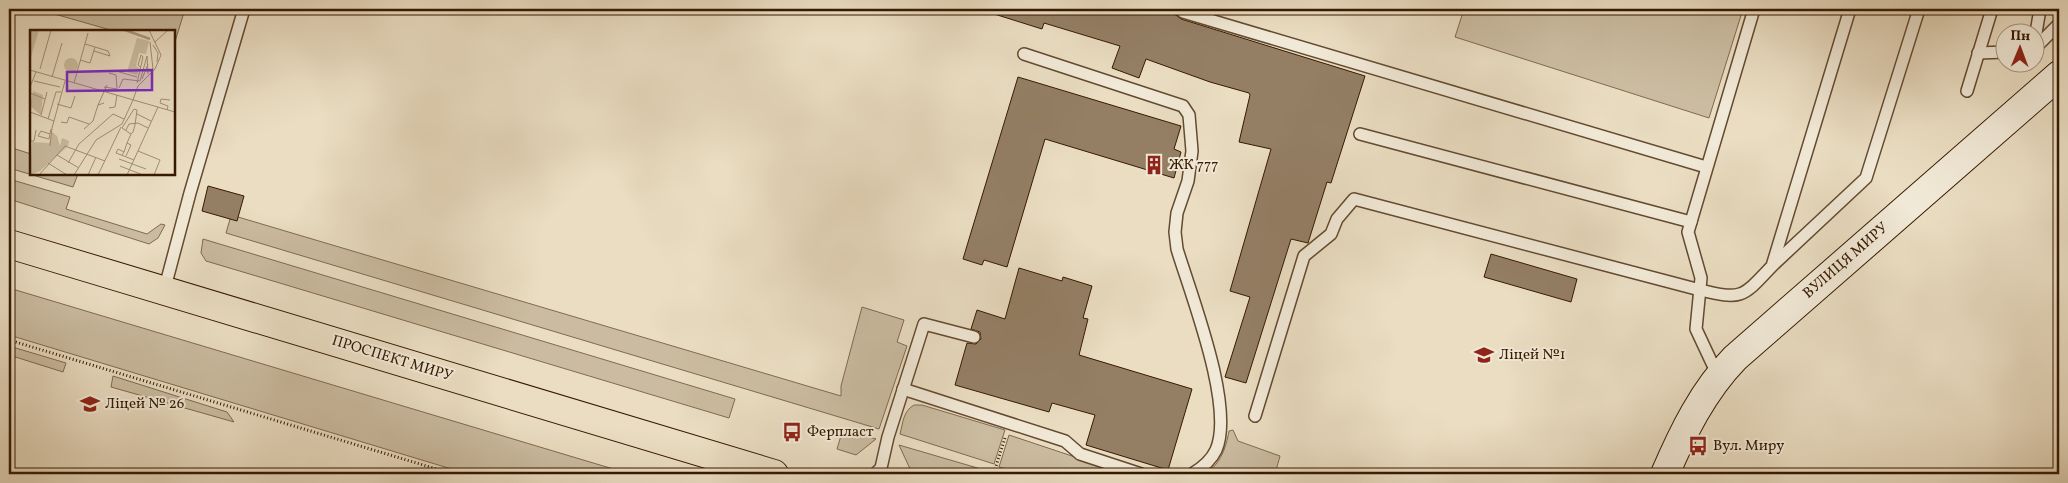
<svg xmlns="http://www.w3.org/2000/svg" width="2068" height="483" font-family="Vollkorn,serif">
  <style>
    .green { fill: #cbbca1; stroke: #806a50 }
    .building { fill: #947f65; stroke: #361900 }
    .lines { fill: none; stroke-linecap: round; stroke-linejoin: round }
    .lane-casing { stroke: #634a30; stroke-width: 14 }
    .secondary-casing { stroke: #361900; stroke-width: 30 }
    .primary-casing { stroke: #361900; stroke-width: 30 }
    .path { stroke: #361900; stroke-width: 3; stroke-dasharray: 1 2.5; stroke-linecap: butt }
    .lane { stroke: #f1e9d7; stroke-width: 11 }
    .secondary { stroke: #f1e9d7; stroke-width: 28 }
    .primary { stroke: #eaddc2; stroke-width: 28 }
    .labels { text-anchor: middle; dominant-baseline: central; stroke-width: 4; stroke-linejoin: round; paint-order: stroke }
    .poi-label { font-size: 15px; fill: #361900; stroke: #f1e9d7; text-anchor: start }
    .street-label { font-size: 15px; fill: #361900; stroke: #f1e9d7 }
    .inset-river { fill: none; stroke: #ad9a80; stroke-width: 2.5 }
    .inset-road { fill: none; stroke: #a28f74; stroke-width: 1 }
    .view { fill: #7b2cbf; fill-opacity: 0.15; stroke: #7b2cbf; stroke-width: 2.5 }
    .inset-edge { fill: none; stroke: #361900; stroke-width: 2.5 }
  </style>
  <rect width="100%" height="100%" fill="#eaddc2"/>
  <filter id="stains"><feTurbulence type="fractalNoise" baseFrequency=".004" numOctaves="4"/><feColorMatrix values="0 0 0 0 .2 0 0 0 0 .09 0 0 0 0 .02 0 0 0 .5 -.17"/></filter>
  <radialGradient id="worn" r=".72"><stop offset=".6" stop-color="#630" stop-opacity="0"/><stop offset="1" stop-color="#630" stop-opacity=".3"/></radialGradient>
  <g class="green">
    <path d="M37 9H185L174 45V31H114Z"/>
    <path d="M1464 9H1743L1709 118 1455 37Z"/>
    <path d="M9 147 31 154V174H78L73 187 9 168Z"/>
    <path d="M9 179 70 197 66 209 147 234 161 224 165 225 158 238 149 244 9 199Z"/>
    <path d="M238 217 841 396V386L862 307 904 320 897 342 907 346 879 429 226 233 230 219Z"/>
    <path d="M203 239 735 399 729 418 263 278 206 261 201 253Z"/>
    <path d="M9 288 630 474H468L9 335Z"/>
    <path d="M9 346 66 363 63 372 9 355Z"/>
    <path d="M113 376 227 412 234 422 111 387Z"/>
    <path d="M914 405H922L1005 430 994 464 900 434C903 423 903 411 914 405Z"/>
    <path d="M843 429 876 439 856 455 837 449Z"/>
    <path d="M1233 430 1238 441 1280 456 1275 474H1205C1221 464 1226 447 1229 431Z"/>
    <path d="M1009 435 1126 474H1024L999 467Z"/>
    <path d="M899 445 998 474H921L911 471Z"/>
  </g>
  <g class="building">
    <path d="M992 9H1157L1176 15 1181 19 1365 76 1331 183 1327 182 1308 243 1291 239 1246 383 1225 377 1250 297 1230 291 1271 149 1239 142 1250 95 1249 93 1210 82 1146 59 1139 78 1112 68 1120 46 1044 23 1042 29 991 13Z"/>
    <path d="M1018 77 1181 126 1174 149 1181 152 1174 178 1045 139 1007 267 984 260 982 265 963 259Z"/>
    <path d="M208 186 244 196 237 221 202 211Z"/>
    <path d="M1491 254 1577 279 1571 302 1484 277Z"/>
    <path d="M1019 268 1062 281 1063 277 1092 286 1083 318 1088 319 1079 355 1192 389 1168 470 1086 445 1095 415 1052 403 1049 412 955 385 967 343 976 344 981 339 980 332 971 329 977 310 1005 319Z"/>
  </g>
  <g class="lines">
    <defs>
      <g id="lane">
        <path d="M1183 12 1706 167"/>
        <path d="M2036 33 2040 9"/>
        <path d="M2036 47 2059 24"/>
        <path d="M1978 53 2006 52"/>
        <path d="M1024 54 1183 106 1189 115 1192 151 1188 181 1177 213 1175 232 1177 249C1191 295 1235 407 1216 450 1211 461 1202 468 1192 474"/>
        <path d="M1967 91 1992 9"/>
        <path d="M1360 134 1691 222"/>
        <path d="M1773 265 1866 178 1919 9"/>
        <path d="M164 291 190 193 244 9"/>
        <path d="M1718 376 1696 329 1701 278 1688 232 1754 9"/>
        <path d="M903 389 1065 441 1080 454 1141 474"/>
        <path d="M1255 416 1304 256 1331 234 1337 219 1354 199 1700 290C1742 300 1742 298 1772 266L1850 9"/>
        <path d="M875 474 881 468 888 437 924 324 974 337"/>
      </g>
      <path id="secondary" d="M1665 474C1683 432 1703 391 1735 358L2059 75"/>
      <path id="primary" d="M9 244 774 474"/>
    </defs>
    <use href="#lane" class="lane-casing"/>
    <use href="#secondary" class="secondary-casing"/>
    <use href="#primary" class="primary-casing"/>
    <g class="path">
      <path d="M9 340 453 474"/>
      <path d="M995 469 1005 438"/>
    </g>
    <use href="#lane" class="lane"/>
    <use href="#secondary" class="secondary"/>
    <use href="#primary" class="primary"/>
  </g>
  <defs>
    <symbol id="building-bare" viewBox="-9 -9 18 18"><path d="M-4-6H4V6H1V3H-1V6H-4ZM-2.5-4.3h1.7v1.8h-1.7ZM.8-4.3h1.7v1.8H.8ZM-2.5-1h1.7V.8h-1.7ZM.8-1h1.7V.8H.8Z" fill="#8f2418" stroke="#f1e9d7" stroke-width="2.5" paint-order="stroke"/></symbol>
    <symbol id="school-bare" viewBox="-9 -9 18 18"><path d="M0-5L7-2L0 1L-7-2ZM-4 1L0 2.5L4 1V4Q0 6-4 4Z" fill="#8f2418" stroke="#f1e9d7" stroke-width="2.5" paint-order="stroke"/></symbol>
    <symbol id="bus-bare" viewBox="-9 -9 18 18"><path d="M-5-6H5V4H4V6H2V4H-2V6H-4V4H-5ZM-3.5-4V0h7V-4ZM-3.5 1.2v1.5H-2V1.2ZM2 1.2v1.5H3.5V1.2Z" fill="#8f2418" stroke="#f1e9d7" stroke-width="2.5" paint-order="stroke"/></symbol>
  </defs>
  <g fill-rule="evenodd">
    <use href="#building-bare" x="1140" y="151" width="28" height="28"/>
    <use href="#school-bare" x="1470" y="341" width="28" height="28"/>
    <use href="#school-bare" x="76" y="390" width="28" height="28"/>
    <use href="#bus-bare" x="778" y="418" width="28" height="28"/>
    <use href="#bus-bare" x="1684" y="432" width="28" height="28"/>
  </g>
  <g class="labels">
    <g class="poi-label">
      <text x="1169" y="165">ЖК 777</text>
      <text x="1499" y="355">Ліцей №1</text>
      <text x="105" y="404">Ліцей № 26</text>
      <text x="807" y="432">Ферпласт</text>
      <text x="1713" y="446">Вул. Миру</text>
    </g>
    <g class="street-label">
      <text transform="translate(1846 261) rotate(-41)">ВУЛИЦЯ МИРУ</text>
      <text transform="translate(392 359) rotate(17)">ПРОСПЕКТ МИРУ</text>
    </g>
  </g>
  <g transform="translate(30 30)">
    <rect width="145" height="145" fill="#eaddc2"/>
    <path d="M0 0H9L0 30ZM107 8 119 11 116 24 109 23 106 36 109 38 107 45 97 42ZM34 35a7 7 0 1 1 14 0a7 7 0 1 1-14 0ZM3 61 13 65 11 85 0 76ZM22 102 27 106 30 116 32 108 39 111 38 116 10 141 0 145 2 112 19 113Z" fill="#cbbca1"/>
    <path class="inset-river" d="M95 0 120 9"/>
    <path class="inset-road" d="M120 12 123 39M125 12 138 0H144M123 15 128 23 127 32M64 21 80 26 78 21 65 17M50 30 60 33 65 17 55 14M10 39 21 0M0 40 145 82M86 41 107 47M22 47 32 13M112 49 118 34M4 51 30 57M44 53 58 3M107 53 113 27 111 25 108 35 110 37M0 57 6 42M74 57 87 59 86 45 79 43M89 58 93 49 110 51 117 26 118 44M0 63 15 69M103 70 108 56 125 39 131 25 119 0M74 73 68 75 77 55M27 74 41 78 45 66M79 78 85 77 87 65M137 80 138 76 130 73 131 69 140 70M0 82 24 91M107 84 121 91M11 85 17 62M18 89 26 62H31M31 92 37 93 39 87 59 94M54 99 63 91 68 75M96 100 99 94 108 93 118 98M20 104 11 101 8 106 19 109 21 99M0 111H4L6 100M97 113 101 104 103 102 105 95 107 80 104 79 92 98 101 104M20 116 22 98 35 51M108 121 130 130 124 145M94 122 97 113 101 115 96 126M27 125 49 138M92 125 94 122 88 119 86 123 104 130M89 129 116 139M18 133 37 145M38 133 49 114 83 84 94 89M90 136 113 145M9 145 35 116 75 131M44 145 66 110 92 94 103 70M58 145 66 127M68 145 91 97M97 145 128 77"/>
    <path class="view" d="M122 40V60L37 61V42Z"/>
    <rect width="145" height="145" class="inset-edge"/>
  </g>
  <rect width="2068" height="483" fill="none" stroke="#eaddc2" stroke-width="30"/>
  <rect x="10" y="10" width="2048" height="463" fill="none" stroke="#361900" stroke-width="2.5"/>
  <rect x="15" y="15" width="2038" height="453" fill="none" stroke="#361900"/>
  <g transform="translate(2020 48) rotate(1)"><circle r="24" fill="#f1e9d7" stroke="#a69681"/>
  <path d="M0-4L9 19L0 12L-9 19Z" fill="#8f2418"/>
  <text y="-8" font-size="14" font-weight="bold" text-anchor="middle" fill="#361900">Пн</text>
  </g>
  <rect width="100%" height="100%" filter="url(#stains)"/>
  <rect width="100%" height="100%" fill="url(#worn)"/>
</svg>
